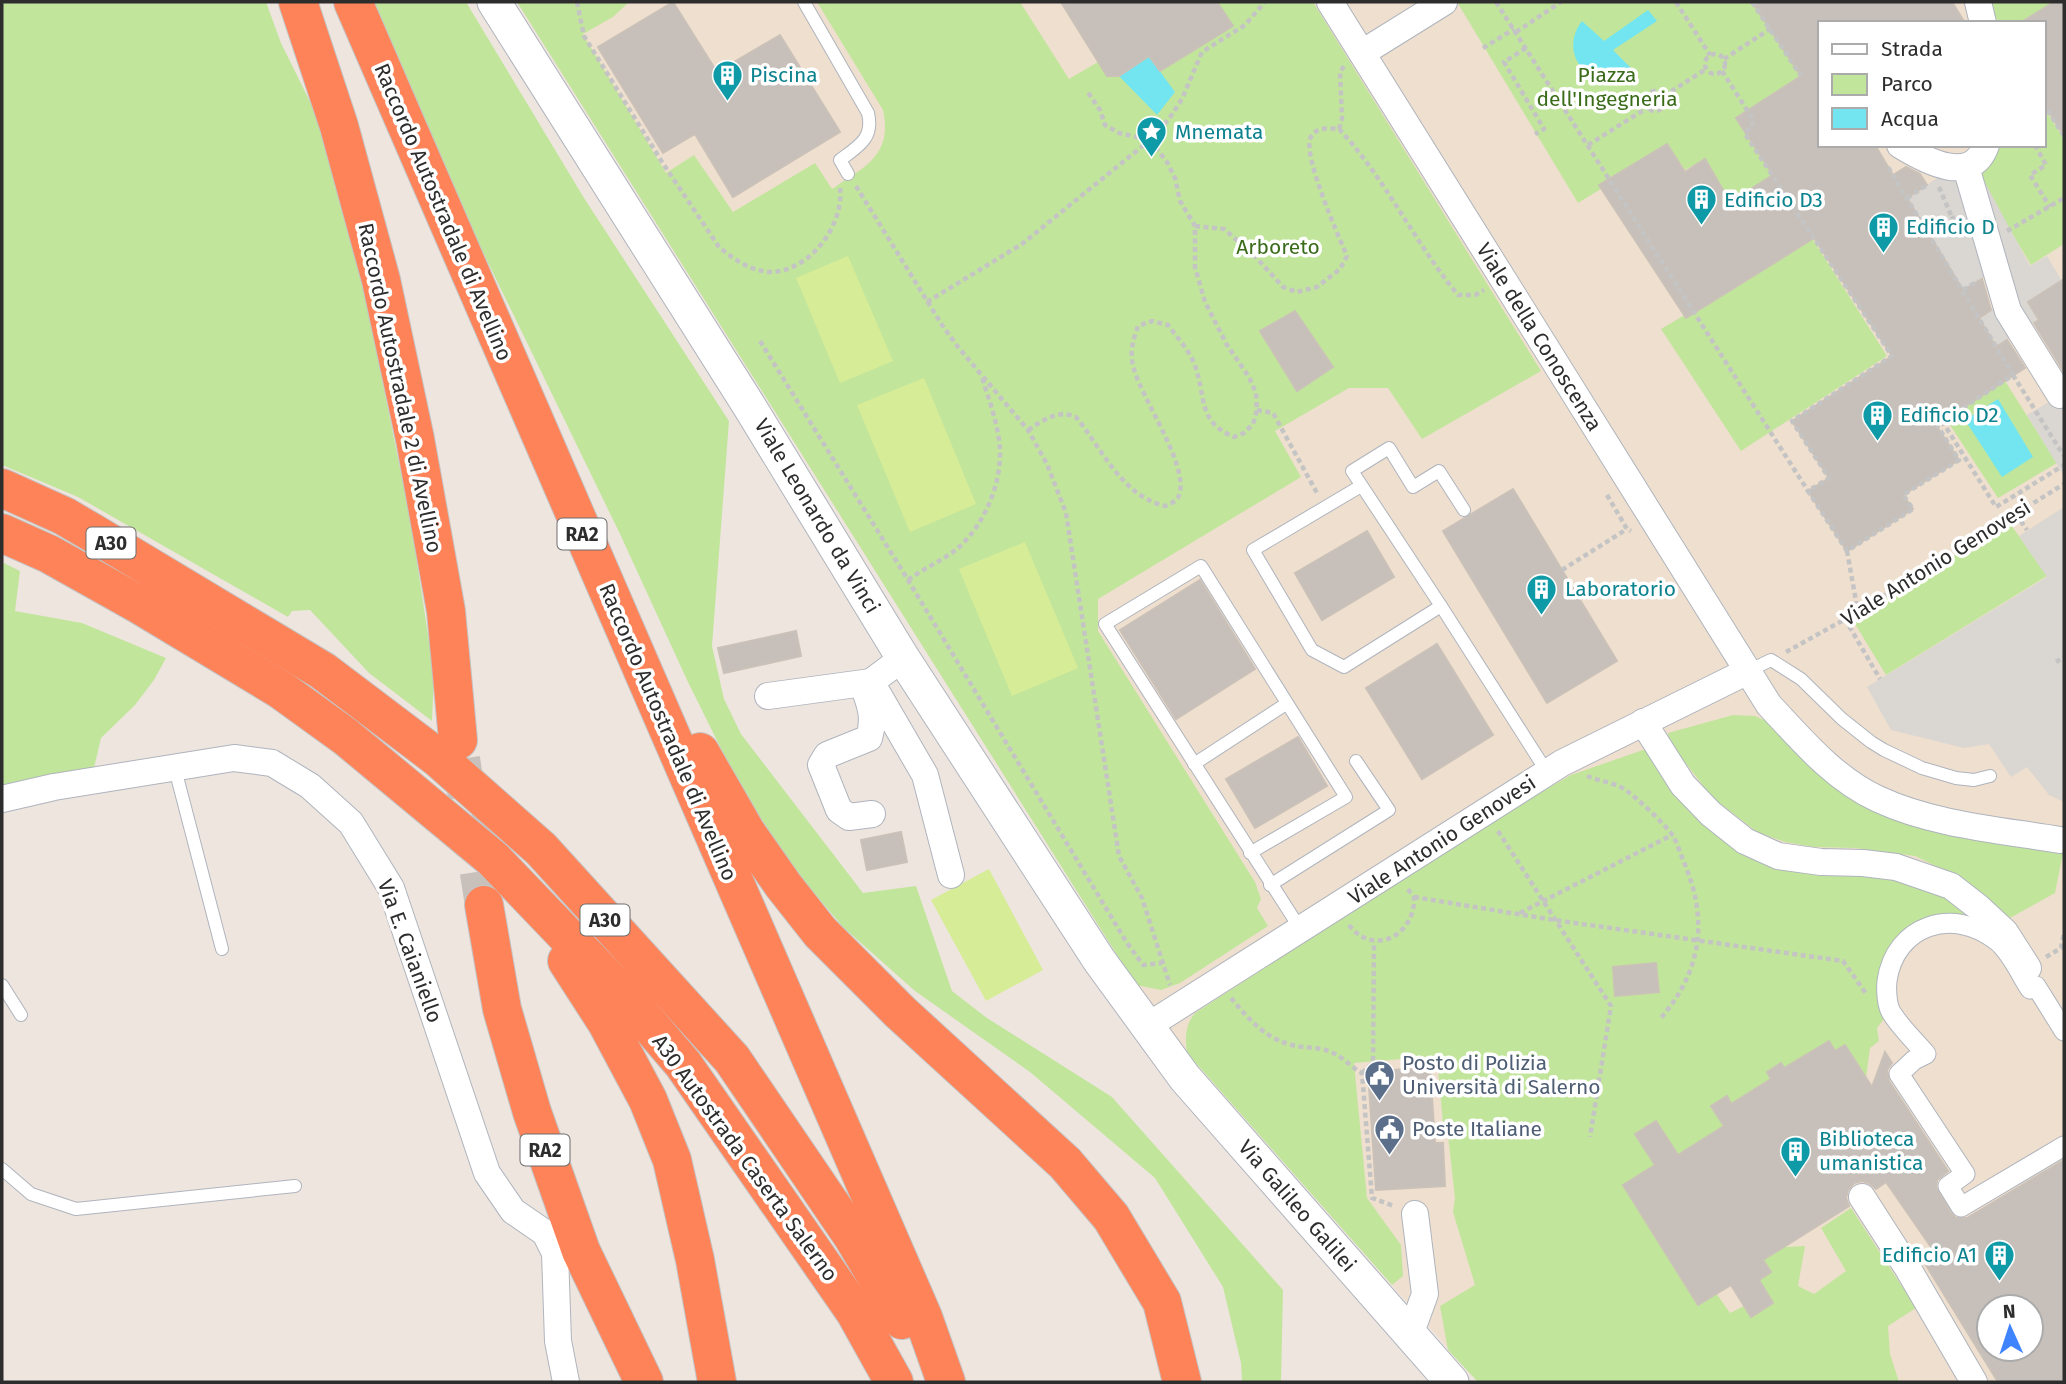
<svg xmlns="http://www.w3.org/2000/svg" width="2066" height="1384" font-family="'Fira Sans',sans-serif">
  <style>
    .education { fill: #efdfcf; fill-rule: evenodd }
    .green { fill: #c2e59c }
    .pitch { fill: #d7ec97 }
    .plaza { fill: #dad6d2 }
    .water { fill: #72e5f0 }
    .building { fill: #c7c0ba; stroke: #cac1b8; stroke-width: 2; fill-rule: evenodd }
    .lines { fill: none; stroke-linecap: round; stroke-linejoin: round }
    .motorway-tunnel { stroke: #c7c0bb; stroke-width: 38; stroke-dasharray: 38 19; stroke-linecap: butt }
    .service-casing { stroke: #afb4bd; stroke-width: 14 }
    .pedestrian-casing { stroke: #afb4bd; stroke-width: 21 }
    .minor-casing { stroke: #afb4bd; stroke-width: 28 }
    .tertiary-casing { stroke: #afb4bd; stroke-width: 35 }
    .motorway-casing { stroke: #c4c4c4; stroke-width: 40 }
    .path { stroke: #c4c4c4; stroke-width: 4.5; stroke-dasharray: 5 3.5; stroke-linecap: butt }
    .service { stroke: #fff; stroke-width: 12 }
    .pedestrian { stroke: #fff; stroke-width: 19 }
    .minor { stroke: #fff; stroke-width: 26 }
    .tertiary { stroke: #fff; stroke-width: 33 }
    .motorway { stroke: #ff8359; stroke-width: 38 }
    .labels { text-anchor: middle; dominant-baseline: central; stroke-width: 7; stroke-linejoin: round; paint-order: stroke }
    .shield { fill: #fff; stroke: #6c6c6c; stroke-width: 2 }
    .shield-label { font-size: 19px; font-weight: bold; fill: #2d2d2d }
    .culture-label { font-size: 21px; fill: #0d838f; stroke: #fff; text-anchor: start }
    .park-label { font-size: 21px; fill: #3a6c1a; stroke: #fff }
    .street-label { font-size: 21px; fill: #2d2d2d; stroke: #fff }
    .service-label { font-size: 21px; fill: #4e5e75; stroke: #fff; text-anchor: start }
  </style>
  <rect width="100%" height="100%" fill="#eee5df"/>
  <path class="education" d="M517 2H2064V1382H1478L1187 1053 1136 985ZM1819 23H2043V145H1819ZM1989 1307H2031V1349H1989Z"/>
  <g class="green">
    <path d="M2 2H266L281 43 319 120 366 300 411 523 434 674 432 721 369 673 310 610 292 611 288 617 78 497 2 465Z"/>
    <path d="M365 2H466L584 198 729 421 712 646 724 699 741 734 863 893 916 886 952 991 987 1018 1112 1097 1283 1290 1281 1382H1242L1241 1363 1223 1287 1155 1178 1030 1072 915 991 843 927 792 867 736 779 687 680 620 534 410 102Z"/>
    <path d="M517 2H629L613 17 583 34 666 173 694 155 733 212 815 163 832 189C865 167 893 155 883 110L817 2H1020L1069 79 1200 2H1313L1541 371 1422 439 1388 388H1349L1275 431 1301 477 1098 599V631L1255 882 1261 899 1257 908 1268 926 1180 983 1161 990 1136 985Z"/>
    <path d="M1457 2H1752L1801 76 1736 118 1887 356 1741 451 1661 329 1791 252 1751 189 1730 202 1705 159 1685 170 1669 147 1578 203Z"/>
    <path d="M1987 2H2054L2020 23H1999Z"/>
    <path d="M2043 106 2064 139V244L2031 265 1989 195 1979 171 1991 145H2043Z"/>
    <path d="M2005 381 2057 463 1998 498 1946 419Z"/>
    <path d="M2009 522 2047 576 1886 675 1852 619Z"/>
    <path d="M2 562 20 571 15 611 82 623 166 658 154 680 135 705 101 738 94 768 2 788Z"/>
    <path d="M1733 715 1755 716 1776 725 1809 759 2028 843 2063 853 2055 893 2010 918 1967 881 1915 856 1856 848 1814 847 1785 842 1757 832 1712 797 1670 743 1668 733Z"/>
    <path d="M1643 750 1649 751 1736 847 1873 874 1933 889 1964 912 1970 925 1906 941 1890 1011 1877 1028 1879 1041 1870 1048 1866 1078 1845 1045 1789 1076 1781 1063 1767 1072 1771 1079 1765 1083 1770 1091 1731 1104 1727 1096 1711 1106 1739 1150 1705 1138 1678 1155 1656 1121 1636 1134 1655 1165 1623 1185 1716 1293 1730 1313 1744 1306 1751 1316 1773 1302 1759 1280 1770 1272 1751 1242 1775 1227 1787 1247 1805 1246 1798 1286 1814 1294 1846 1271 1821 1228 1851 1208 1916 1308 1888 1326 1890 1354 1899 1382H1478L1448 1350 1440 1306 1475 1285 1453 1212 1455 1198 1448 1135H1444L1437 1056 1354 1063 1367 1198 1401 1245 1403 1276 1392 1285 1187 1053C1185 1038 1185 1025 1195 1013L1483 826 1571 775Z"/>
  </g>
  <g class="pitch">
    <path d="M848 256 893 361 840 383 796 278Z"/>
    <path d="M924 378 976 504 910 532 857 405Z"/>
    <path d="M1025 542 1078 668 1012 696 959 569Z"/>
    <path d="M989 869 1043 970 986 1001 931 900Z"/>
  </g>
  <g class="plaza">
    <path d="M1975 164 2030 266 2047 256 2062 281 2039 319 1996 347 1979 318 2001 304 1985 277 1963 290 1907 198 1954 167Z"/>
    <path d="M2062 394 2064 397V476L2027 415Z"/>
    <path d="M2064 507V802L2049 795 2027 767 2011 777 1989 744 1964 748 1891 730 1867 687 2047 577 2019 536Z"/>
  </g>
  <g class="water">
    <path d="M1648 10 1657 21 1613 50 1632 69C1596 99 1555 56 1582 21L1604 41Z"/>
    <path d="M1221 11 1159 70 1175 92 1157 115 1119 76Z"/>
    <path d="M1998 399 2033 457 2002 477 1965 420Z"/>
  </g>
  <g class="building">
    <path d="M673 2 717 72 780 35 840 132 733 197 695 134 663 153 598 47Z"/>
    <path d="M1061 2H1217L1233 26 1160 71 1149 56 1119 76H1107Z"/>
    <path d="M1752 2H1952L1965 23H1819V145H1875L1893 175 1906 167 1920 174 1927 185 1907 198 1963 290 1982 279 1991 310 1979 318 1996 347 2007 340 2025 368 1936 425 1959 460 1903 495 1913 509 1847 551 1808 491 1829 478 1792 421 1892 356 1814 238 1686 318 1599 185 1667 144 1685 172 1705 159 1730 202 1773 175 1736 118 1801 76Z"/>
    <path d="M2054 2H2064V136L2043 103V23H2020Z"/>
    <path d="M2064 279V372L2034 323 2039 320 2028 302Z"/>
    <path d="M1295 311 1333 367 1297 391 1260 331Z"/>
    <path d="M1513 489 1617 661 1547 703 1443 531Z"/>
    <path d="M1367 531 1394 577 1322 620 1295 573Z"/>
    <path d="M1200 580 1255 669 1176 719 1120 630Z"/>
    <path d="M796 631 801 656 724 673 718 648Z"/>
    <path d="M1437 644 1493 735 1422 779 1366 688Z"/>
    <path d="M1298 737 1327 786 1255 828 1226 779Z"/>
    <path d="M901 832 907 862 867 870 861 840Z"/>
    <path d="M1656 963 1659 992 1615 996 1613 967Z"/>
    <path d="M1829 1041 1835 1051 1845 1045 1872 1087 1885 1052 1892 1063 1887 1070 1889 1081 1948 1171 1937 1180 1936 1187 1951 1213 1956 1218H1967L2064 1160V1382H1998L1921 1257 1933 1250 1886 1182 1876 1189 1869 1183 1862 1181 1854 1183 1848 1190 1846 1198 1849 1206 1763 1260 1771 1272 1759 1280 1773 1303 1751 1317 1731 1285 1698 1305 1623 1185 1655 1165 1635 1134 1656 1121 1678 1155 1724 1126 1711 1106 1727 1096 1731 1104 1771 1079 1767 1072 1781 1063 1784 1068ZM1989 1307H2031V1349H1989Z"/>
    <path d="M1430 1067 1435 1143H1443L1445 1186 1376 1190 1368 1072Z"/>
  </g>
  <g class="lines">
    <path class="motorway-tunnel" d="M461 759 484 905"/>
    <defs>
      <g id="service">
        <path d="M804 2 868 113C874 138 859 146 840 160L848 174"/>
        <path d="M1361 486 1253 550 1312 650 1344 667 1441 606"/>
        <path d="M1464 510 1439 471 1413 487 1389 448 1352 471 1441 606 1547 772"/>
        <path d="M1748 671 1771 660 1801 679 1842 719 1871 742 1884 750 1922 768 1956 778 1974 780 1990 776"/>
        <path d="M1194 764 1286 704"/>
        <path d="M175 769 222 949"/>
        <path d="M1250 853 1346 797 1201 566 1105 624 1301 930"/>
        <path d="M1270 885 1389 810 1356 761"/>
        <path d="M2 985 21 1015"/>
        <path d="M2 1169 31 1194 76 1209 295 1186"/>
      </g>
      <path id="pedestrian" d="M2064 1031 2036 986 2030 989C2020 974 2011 952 1997 941 1953 906 1895 925 1887 981 1886 990 1887 1005 1891 1012 1900 1027 1915 1041 1926 1054L1914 1060 1899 1074 1965 1174 1948 1186 1961 1207 2064 1146"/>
      <g id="minor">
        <path d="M1330 2 1769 705C1801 739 1834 779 1878 799 1934 825 2000 830 2060 840"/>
        <path d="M1978 2 1983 23"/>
        <path d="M1362 53 1444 2"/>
        <path d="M1900 145C1926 161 1972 186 1986 145"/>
        <path d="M1966 167 2008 311 2060 395"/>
        <path d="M903 658 871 682 925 775 951 875"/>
        <path d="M864 688C871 706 875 719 869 738L827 755 821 765 839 810 849 817 872 814"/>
        <path d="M768 696 871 682"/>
        <path d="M1643 722 1683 785 1711 814 1745 841 1778 856 1821 862 1863 863 1896 867 1951 886 1978 907 2005 932 2028 968"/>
        <path d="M2 799 54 787 234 758 272 763 310 786 351 823 391 888 487 1173 513 1211 545 1233 555 1253 558 1341 566 1382"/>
        <path d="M1146 1027 1562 763 1748 671"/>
        <path d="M1862 1197 1907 1267 1974 1382"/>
        <path d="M1410 1335 1425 1294 1415 1214"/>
      </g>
      <path id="tertiary" d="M494 2 751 409 903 658 1099 960 1185 1078 1452 1382"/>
      <g id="motorway">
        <path d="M298 2 339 126 381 280 415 439 446 611 458 740"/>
        <path d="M353 2 923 1317 946 1382"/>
        <path d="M2 488 64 516 93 533 323 671 438 758 541 849 732 1059 853 1237 902 1320"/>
        <path d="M2 533 49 554 140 605 281 690 346 737 493 859 629 1001 683 1064 855 1312 894 1382"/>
        <path d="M700 752 746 832 783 885 820 932 900 1012 1065 1163 1111 1217 1162 1302 1182 1382"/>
        <path d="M484 905 502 1009 532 1112 581 1251 644 1382"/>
        <path d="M567 961 607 1023 648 1100 672 1160 695 1260 717 1382"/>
      </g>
    </defs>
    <use href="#service" class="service-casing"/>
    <use href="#pedestrian" class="pedestrian-casing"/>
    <use href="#minor" class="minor-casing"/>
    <use href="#tertiary" class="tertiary-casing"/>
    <use href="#motorway" class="motorway-casing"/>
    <g class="path">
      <path d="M577 2 584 36 662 162 719 247C733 259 752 272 772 272 811 270 844 225 840 188"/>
      <path d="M1496 2 1808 491"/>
      <path d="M1676 2 1710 55"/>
      <path d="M1752 2 1801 76"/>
      <path d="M1516 32 1561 2"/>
      <path d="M1483 48 1514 29"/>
      <path d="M1526 48 1504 62 1544 129 1535 134"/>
      <circle cx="1715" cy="64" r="10"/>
      <path d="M1724 59 1770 29"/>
      <path d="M1722 71 1754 121 1745 134 1892 356 1792 421 1829 478 1808 491 1847 551 1913 509 1903 495 1959 460 1937 425 2013 375 1888 167"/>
      <circle cx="1655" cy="101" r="10"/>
      <path d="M1664 96 1706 69"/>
      <path d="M2043 103 2064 136"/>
      <path d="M2043 120 2045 123 2043 125"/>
      <path d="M1339 129 1342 119 1340 72 1344 66"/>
      <path d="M1588 145 1647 108"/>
      <path d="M2035 145 2046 165 2030 175 2050 207"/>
      <path d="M856 186 942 325 958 347 1028 430 1047 464 1066 513 1119 856 1142 898 1170 985"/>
      <path d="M1939 187 1956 227"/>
      <path d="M1907 198 1927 185"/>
      <path d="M1195 226 1224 229 1253 254 1283 287 1297 292 1317 287 1340 269 1347 256C1338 235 1304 158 1310 139 1314 127 1328 128 1339 129 1386 179 1414 242 1458 295H1475L1484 290"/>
      <path d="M1928 231 1955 217"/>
      <path d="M2007 231 2064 198"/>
      <path d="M1963 290 1978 281"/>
      <path d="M927 302 1022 244 1150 140 1169 119 1182 99 1202 52 1245 25 1265 2"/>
      <path d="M760 341 908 580 1127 943 1143 965 1162 963"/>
      <path d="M2013 375 2064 456"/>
      <path d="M1257 410 1273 413 1317 493"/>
      <path d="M1942 421 1996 507 2064 465"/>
      <path d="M1028 430C1044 420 1058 409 1076 417 1102 449 1122 496 1165 506 1172 503 1179 500 1180 492 1186 461 1143 401 1134 369 1129 353 1133 340 1138 326L1152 321 1168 325C1177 337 1188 349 1194 363 1207 396 1196 421 1234 437L1244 433 1253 424 1257 410 1256 393 1249 377 1227 345 1205 302 1195 267V226L1180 201 1175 178 1167 162 1150 140 1119 133 1105 125 1100 110 1087 91"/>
      <path d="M1607 495 1627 529 1631 531"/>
      <path d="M2016 514 2027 530"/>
      <path d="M1847 551 1858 612"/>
      <path d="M1562 570 1627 529"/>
      <path d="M908 580C924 568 944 560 958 548 984 525 1001 485 1000 451 999 426 989 400 982 377"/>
      <path d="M1845 619 1880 679"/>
      <path d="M1786 652 1858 612 2064 484"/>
      <path d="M2056 662 2064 657"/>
      <path d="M1587 776C1599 781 1617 783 1627 791 1638 799 1666 825 1673 836 1677 843 1680 852 1683 860 1709 919 1702 971 1660 1019"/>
      <path d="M1498 831 1611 1006 1590 1137"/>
      <path d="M1414 897 1554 920 1843 961 1867 995"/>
      <path d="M1520 913 1672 835"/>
      <path d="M1349 925C1374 958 1416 934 1414 897L1407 888"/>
      <path d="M2046 957 2061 948 2064 932"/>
      <path d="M1231 998C1248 1018 1264 1038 1292 1045 1306 1049 1322 1046 1335 1054 1345 1059 1352 1068 1362 1073L1372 1198 1394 1206"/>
      <path d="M1362 1073 1373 1063 1374 942"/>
    </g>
    <use href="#service" class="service"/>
    <use href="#pedestrian" class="pedestrian"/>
    <use href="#minor" class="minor"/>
    <use href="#tertiary" class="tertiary"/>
    <use href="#motorway" class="motorway"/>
  </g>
  <defs>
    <symbol id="building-pin" viewBox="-11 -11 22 30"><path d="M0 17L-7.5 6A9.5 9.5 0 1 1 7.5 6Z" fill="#0f9aa8" stroke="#fff"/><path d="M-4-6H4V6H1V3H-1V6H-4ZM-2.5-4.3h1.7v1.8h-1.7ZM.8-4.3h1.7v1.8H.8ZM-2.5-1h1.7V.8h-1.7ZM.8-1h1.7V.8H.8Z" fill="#fff"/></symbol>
    <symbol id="sight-pin" viewBox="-11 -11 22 30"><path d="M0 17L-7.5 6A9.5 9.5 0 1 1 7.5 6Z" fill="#0f9aa8" stroke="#fff"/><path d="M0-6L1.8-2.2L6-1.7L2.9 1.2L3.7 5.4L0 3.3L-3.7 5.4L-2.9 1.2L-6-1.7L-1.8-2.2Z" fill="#fff"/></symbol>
    <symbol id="civic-pin" viewBox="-11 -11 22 30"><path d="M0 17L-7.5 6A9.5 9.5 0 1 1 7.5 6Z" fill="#5c6f8a" stroke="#fff"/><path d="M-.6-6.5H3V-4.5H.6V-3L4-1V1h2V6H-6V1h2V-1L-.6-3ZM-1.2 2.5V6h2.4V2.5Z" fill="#fff"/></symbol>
  </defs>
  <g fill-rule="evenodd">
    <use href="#building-pin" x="710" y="58" width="35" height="47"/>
    <use href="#sight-pin" x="1134" y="114" width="35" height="47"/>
    <use href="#building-pin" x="1684" y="182" width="35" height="47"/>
    <use href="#building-pin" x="1866" y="210" width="35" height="47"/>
    <use href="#building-pin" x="1860" y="398" width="35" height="47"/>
    <use href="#building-pin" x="1524" y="572" width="35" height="47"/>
    <use href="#civic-pin" x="1362" y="1058" width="35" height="47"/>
    <use href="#civic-pin" x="1372" y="1112" width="35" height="47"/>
    <use href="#building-pin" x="1778" y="1134" width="35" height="47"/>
    <use href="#building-pin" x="1982" y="1238" width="35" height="47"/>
  </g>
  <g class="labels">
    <g class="shield">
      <rect x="557.5" y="518.5" width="49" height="31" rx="5"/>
      <rect x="86.5" y="527.5" width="49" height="31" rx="5"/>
      <rect x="580.5" y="904.5" width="49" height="31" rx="5"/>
      <rect x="520.5" y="1134.5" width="49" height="31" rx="5"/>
    </g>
    <g class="shield-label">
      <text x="582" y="534">RA2</text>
      <text x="111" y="543">A30</text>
      <text x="605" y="920">A30</text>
      <text x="545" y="1150">RA2</text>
    </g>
    <g class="culture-label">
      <text x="750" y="75">Piscina</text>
      <text x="1175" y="132">Mnemata</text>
      <text x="1724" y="200">Edificio D3</text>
      <text x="1906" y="227">Edificio D</text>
      <text x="1900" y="415">Edificio D2</text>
      <text x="1565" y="589">Laboratorio</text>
      <text x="1819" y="1139">Biblioteca<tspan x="1819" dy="24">umanistica</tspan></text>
      <text x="1977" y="1255" text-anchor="end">Edificio A1</text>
    </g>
    <g class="park-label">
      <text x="1607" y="75">Piazza<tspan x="1607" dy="24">dell'Ingegneria</tspan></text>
      <text x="1278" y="247">Arboreto</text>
    </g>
    <g class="street-label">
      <text transform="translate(443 212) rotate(67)">Raccordo Autostradale di Avellino</text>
      <text transform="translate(1539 337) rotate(58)">Viale della Conoscenza</text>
      <text transform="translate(400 388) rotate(78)">Raccordo Autostradale 2 di Avellino</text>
      <text transform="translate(817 516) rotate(59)">Viale Leonardo da Vinci</text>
      <text transform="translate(1936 563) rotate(-32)">Viale Antonio Genovesi</text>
      <text transform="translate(668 732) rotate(67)">Raccordo Autostradale di Avellino</text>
      <text transform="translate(1442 840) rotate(-33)">Viale Antonio Genovesi</text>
      <text transform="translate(410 951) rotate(70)">Via E. Caianiello</text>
      <text transform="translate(745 1158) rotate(54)">A30 Autostrada Caserta Salerno</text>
      <text transform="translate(1297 1206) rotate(49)">Via Galileo Galilei</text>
    </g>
    <g class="service-label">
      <text x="1402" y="1063">Posto di Polizia<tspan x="1402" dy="24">Università di Salerno</tspan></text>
      <text x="1412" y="1129">Poste Italiane</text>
    </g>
  </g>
  <rect width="2066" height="1384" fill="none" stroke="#2d2d2d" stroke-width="7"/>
  <rect x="1818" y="21" width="228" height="126" fill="#ffffff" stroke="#ababab" stroke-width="2"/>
  <rect x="1832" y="44" width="35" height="10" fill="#ffffff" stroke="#ababab" stroke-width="2"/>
  <text x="1881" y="56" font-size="21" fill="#2d2d2d">Strada</text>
  <rect x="1832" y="74" width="35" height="21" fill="#c2e59c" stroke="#ababab" stroke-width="2"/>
  <text x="1881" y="91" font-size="21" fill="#2d2d2d">Parco</text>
  <rect x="1832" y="108" width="35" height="21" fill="#72e5f0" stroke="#ababab" stroke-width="2"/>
  <text x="1881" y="126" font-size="21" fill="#2d2d2d">Acqua</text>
  <g transform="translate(2010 1328) rotate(357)"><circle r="33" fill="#ffffff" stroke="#ababab" stroke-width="2"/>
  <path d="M0-5L12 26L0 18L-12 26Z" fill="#3f84fc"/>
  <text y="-10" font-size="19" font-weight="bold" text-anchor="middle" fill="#2d2d2d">N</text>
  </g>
</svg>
